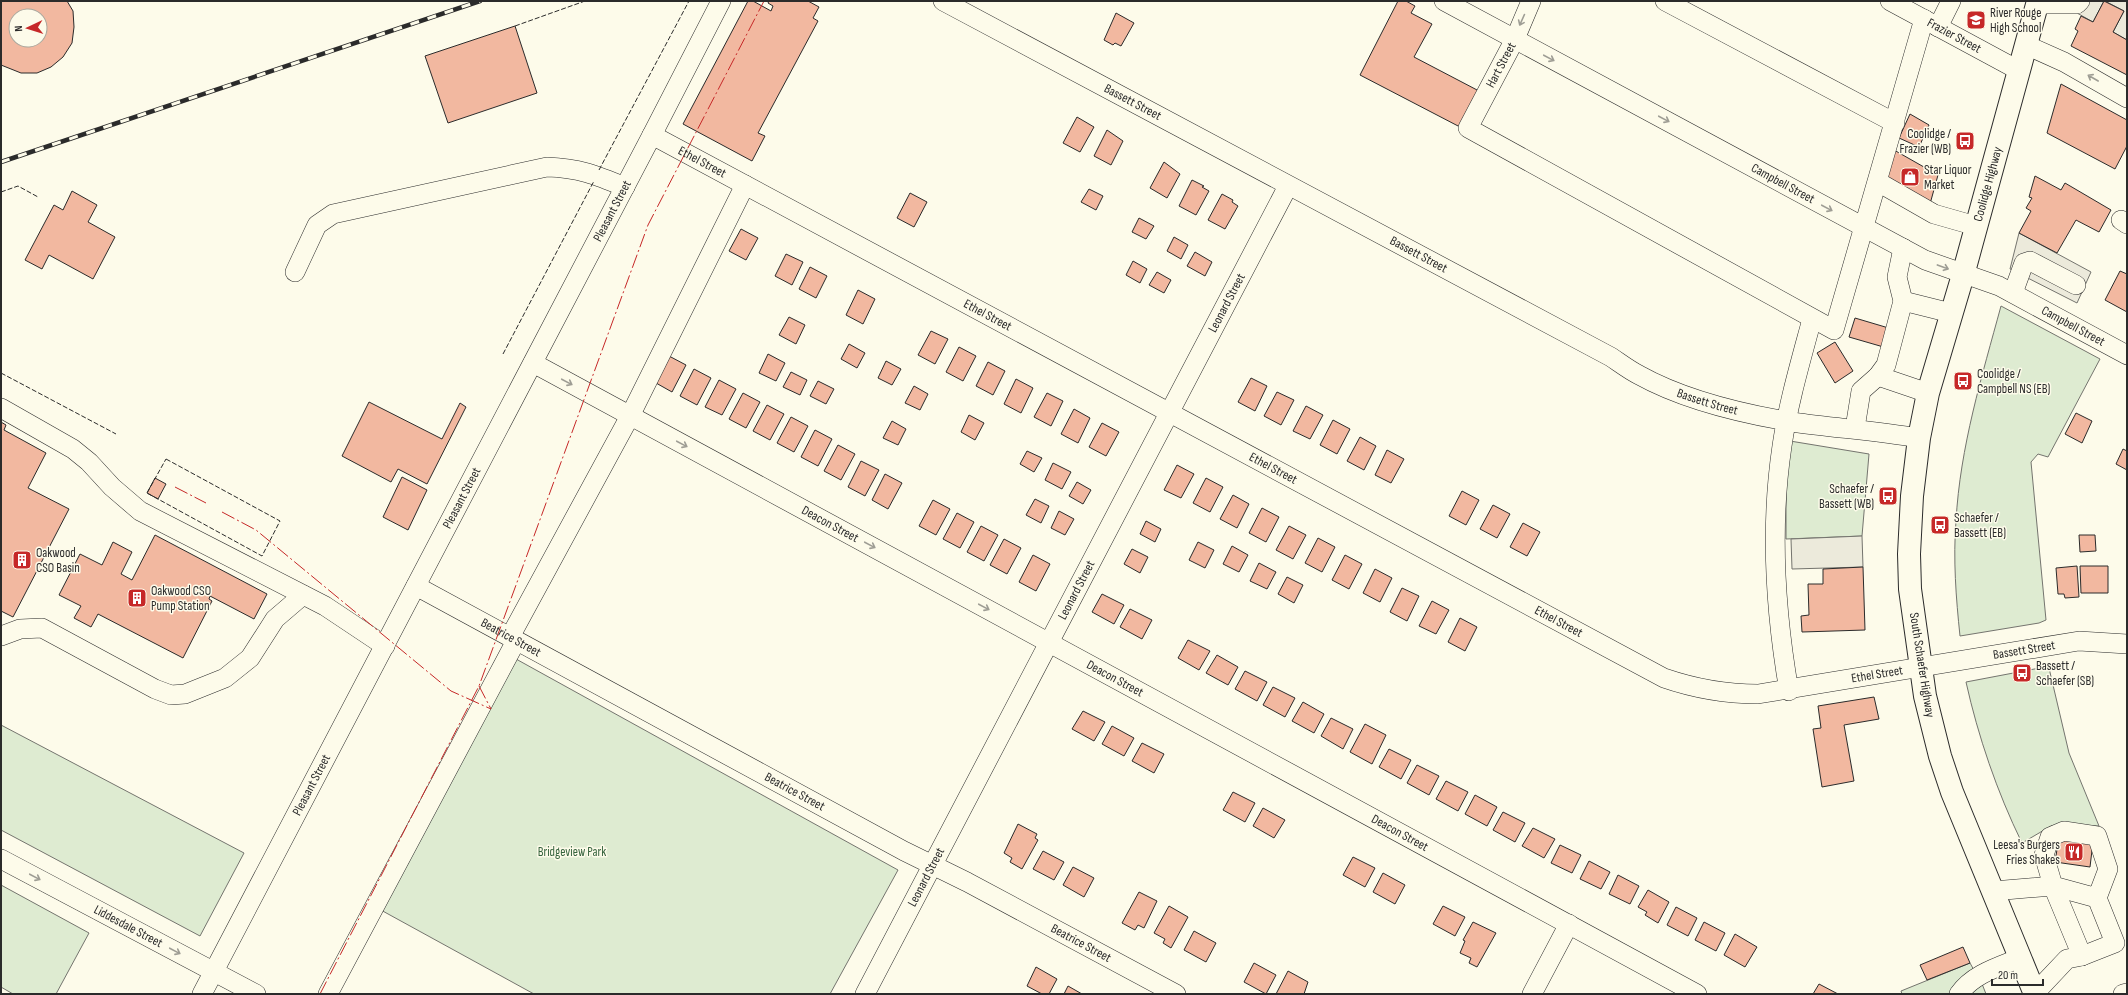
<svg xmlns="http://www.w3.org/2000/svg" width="2128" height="995" font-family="'Sofia Sans Condensed',sans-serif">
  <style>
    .green { fill: #deebd1; stroke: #74746e }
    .parking { fill: #eceadb; stroke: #74746e }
    .building { fill: #f2b8a0; stroke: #2b2b2b; fill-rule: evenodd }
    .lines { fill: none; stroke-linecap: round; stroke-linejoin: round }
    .minor-casing { stroke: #2b2b2b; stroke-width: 20 }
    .major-casing { stroke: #2b2b2b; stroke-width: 24 }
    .minor { stroke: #fdfbea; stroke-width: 19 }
    .major { stroke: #fdfbea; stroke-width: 22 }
    .rail-casing { stroke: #2b2b2b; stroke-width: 4.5 }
    .rail { stroke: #fdfbea; stroke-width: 3; stroke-dasharray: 9; stroke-linecap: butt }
    .fence { stroke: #2b2b2b; stroke-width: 1; stroke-dasharray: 5 2; stroke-linecap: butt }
    .power { stroke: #c62828; stroke-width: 1; stroke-dasharray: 14 3 2 3; stroke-linecap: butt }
    .oneway { stroke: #9e9d94 }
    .labels { text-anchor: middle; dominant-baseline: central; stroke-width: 3; stroke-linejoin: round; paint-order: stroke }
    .poi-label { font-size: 13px; fill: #2b2b2b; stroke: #fdfbea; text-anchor: start }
    .street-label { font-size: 13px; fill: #2b2b2b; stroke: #fdfbea }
    .park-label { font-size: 13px; fill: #34623c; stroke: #fdfbea }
  </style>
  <rect width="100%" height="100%" fill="#fdfbea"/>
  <g class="green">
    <path d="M2001 306 2100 359 2048 457 2038 454 2031 462 2046 620 2039 623 1960 636C1956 598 1953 559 1956 521 1960 447 1982 376 2001 306Z"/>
    <path d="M1790 441 1869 454 1862 536 1786 539V481Z"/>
    <path d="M516 659 898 870 830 994H534L379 909Z"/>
    <path d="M2045 667 2049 668 2069 753 2099 826H2051L2022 843C1997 792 1978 736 1966 682Z"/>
    <path d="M1 725 244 853 200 936 1 830Z"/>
    <path d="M1 885 89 933 56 994H13L1 987Z"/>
    <path d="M1970 963 1975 972 1977 971 1986 994H1902L1901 991Z"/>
  </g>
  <g class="parking">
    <path d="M2080 1H2104L2093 22 2077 13Z"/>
    <path d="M2105 1H2127V40L2113 32 2124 11Z"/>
    <path d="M2019 233 2091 272 2077 303 2010 269Z"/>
    <path d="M1862 536 1863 567 1792 569 1791 539Z"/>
  </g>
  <g class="building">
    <path d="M1 1H67L73 11 74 27 72 43 63 57 51 67 37 73H21L1 65ZM16 16H40V40H16Z"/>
    <path d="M748 1H753L771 11 773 6 768 3 769 1H808L819 7 813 18 818 21 758 133 765 136 752 161 683 124Z"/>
    <path d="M1398 1H1406L1415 6 1411 13 1432 24 1414 57 1479 91 1460 127 1360 75Z"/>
    <path d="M2104 1 2124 11 2113 32 2127 40V75L2071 46 2078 31 2075 29 2081 16 2093 22Z"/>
    <path d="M1116 13 1134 23 1121 46 1115 43 1113 45 1104 40Z"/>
    <path d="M515 26 537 93 448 123 425 56Z"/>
    <path d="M2061 84 2127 120V146L2115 169 2047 133Z"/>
    <path d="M1910 114 1929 125 1919 147 1899 138Z"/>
    <path d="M1077 117 1094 127 1080 152 1063 143Z"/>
    <path d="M1107 130 1123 141 1111 165 1094 156Z"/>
    <path d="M1894 150 1938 175 1930 204 1885 180Z"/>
    <path d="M1164 162 1180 174 1167 198 1150 188Z"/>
    <path d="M2035 176 2061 190 2065 183 2111 210 2099 232 2076 220 2057 253 2019 233 2031 211 2026 208 2032 198 2029 197Z"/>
    <path d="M1192 180 1204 186 1202 187 1209 191 1196 215 1179 206Z"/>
    <path d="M1089 189 1103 196 1096 210 1081 202Z"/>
    <path d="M72 191 97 205 88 222 115 237 93 279 49 255 42 269 25 260 54 205 63 210Z"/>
    <path d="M910 193 927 202 914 227 897 218Z"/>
    <path d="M1222 194 1233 200 1232 202 1238 206 1225 229 1208 220Z"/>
    <path d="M1139 218 1154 226 1146 239 1132 232Z"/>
    <path d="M741 229 758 238 746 260 729 251Z"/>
    <path d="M1174 237 1188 245 1181 259 1167 251Z"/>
    <path d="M1195 252 1212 262 1205 276 1187 266Z"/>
    <path d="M786 254 803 262 792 285 775 276Z"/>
    <path d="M1133 261 1147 269 1140 283 1126 275Z"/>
    <path d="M810 267 827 276 816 298 799 289Z"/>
    <path d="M2120 271 2127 274V312L2105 300Z"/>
    <path d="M1157 272 1171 280 1164 293 1149 285Z"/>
    <path d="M858 290 875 299 863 324 846 315Z"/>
    <path d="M789 317 805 325 796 344 779 335Z"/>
    <path d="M1855 318 1892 329 1887 348 1849 337Z"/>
    <path d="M931 331 948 339 935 364 918 355Z"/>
    <path d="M1835 342 1853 371 1835 383 1817 353Z"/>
    <path d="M849 344 865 353 857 368 841 359Z"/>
    <path d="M959 347 976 356 963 381 946 372Z"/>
    <path d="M768 354 785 363 776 381 759 373Z"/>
    <path d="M669 356 686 365 672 392 656 383Z"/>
    <path d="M886 361 901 369 892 385 878 378Z"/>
    <path d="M988 362 1005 371 993 395 976 386Z"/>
    <path d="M694 369 711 378 697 405 680 396Z"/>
    <path d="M791 372 807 380 800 395 783 387Z"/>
    <path d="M1251 378 1267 386 1255 411 1238 402Z"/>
    <path d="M1016 379 1033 388 1021 413 1004 404Z"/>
    <path d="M719 380 736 389 722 415 705 407Z"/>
    <path d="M818 381 834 389 826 404 810 396Z"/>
    <path d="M914 386 928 394 920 410 905 403Z"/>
    <path d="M1277 392 1294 400 1281 425 1264 416Z"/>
    <path d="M743 393 760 402 746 428 729 419Z"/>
    <path d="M1047 393 1063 401 1051 426 1034 417Z"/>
    <path d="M369 402 442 439 460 403 466 407 427 484 398 469 391 482 342 456Z"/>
    <path d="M767 405 784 414 770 440 753 431Z"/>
    <path d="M1306 406 1323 415 1310 439 1293 431Z"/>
    <path d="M1074 409 1090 418 1078 443 1061 434Z"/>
    <path d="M2076 413 2092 421 2082 443 2065 434Z"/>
    <path d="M969 415 984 423 975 440 961 432Z"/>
    <path d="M791 417 808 426 794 452 777 443Z"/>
    <path d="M1333 420 1350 429 1337 454 1320 445Z"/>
    <path d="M892 421 906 429 898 445 883 438Z"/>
    <path d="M1 422 6 425 4 430 46 453 28 488 69 509 13 617 1 611Z"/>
    <path d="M1102 423 1119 432 1106 456 1089 447Z"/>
    <path d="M815 430 832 439 818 466 801 457Z"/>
    <path d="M1360 437 1376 446 1364 470 1347 461Z"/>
    <path d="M838 445 855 454 841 480 824 471Z"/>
    <path d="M2123 449 2127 451V470L2116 464Z"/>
    <path d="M1387 450 1404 459 1391 483 1375 475Z"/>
    <path d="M1027 451 1042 458 1034 472 1020 464Z"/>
    <path d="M861 461 879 470 865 496 848 487Z"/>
    <path d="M1053 463 1071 472 1062 489 1045 480Z"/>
    <path d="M1177 465 1194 474 1181 498 1164 490Z"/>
    <path d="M885 474 902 483 888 509 872 500Z"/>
    <path d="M402 477 427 490 408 530 383 517Z"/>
    <path d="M155 478 166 484 158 499 147 493Z"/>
    <path d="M1206 478 1223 487 1210 512 1193 503Z"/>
    <path d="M1077 482 1091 490 1083 504 1069 496Z"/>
    <path d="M1462 491 1479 500 1466 525 1449 516Z"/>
    <path d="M1233 495 1249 504 1237 528 1220 519Z"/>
    <path d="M1035 499 1049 506 1041 523 1026 515Z"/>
    <path d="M933 500 950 509 936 535 919 526Z"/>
    <path d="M1493 505 1510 514 1497 538 1480 529Z"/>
    <path d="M1262 508 1279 517 1266 542 1249 533Z"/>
    <path d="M1059 511 1074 519 1065 535 1051 528Z"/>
    <path d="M957 513 974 522 960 548 943 539Z"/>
    <path d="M1146 521 1161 529 1155 542 1140 534Z"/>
    <path d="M1523 523 1540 532 1527 556 1510 547Z"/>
    <path d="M981 526 998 535 984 561 967 552Z"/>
    <path d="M1289 526 1306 535 1293 559 1276 550Z"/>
    <path d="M155 535 267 594 254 619 210 596 209 599 212 601 183 658 98 614 91 627 74 618 81 606 59 595 80 554 102 565 113 542 132 552 121 574 132 580Z"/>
    <path d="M2079 535H2095L2096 551 2080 552Z"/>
    <path d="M1318 538 1335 547 1322 572 1305 563Z"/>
    <path d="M1004 539 1021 548 1007 574 990 565Z"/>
    <path d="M1198 542 1214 550 1205 568 1189 560Z"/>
    <path d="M1232 546 1248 555 1239 572 1223 564Z"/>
    <path d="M1132 549 1148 557 1140 573 1124 564Z"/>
    <path d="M1033 555 1050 564 1036 591 1019 582Z"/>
    <path d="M1345 555 1362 564 1349 589 1332 580Z"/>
    <path d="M1259 563 1276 572 1267 589 1250 581Z"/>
    <path d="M2077 566 2079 597 2065 598 2064 594H2058L2056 568Z"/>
    <path d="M2080 566H2108V593H2081Z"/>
    <path d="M1863 567 1865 630 1802 632 1801 616 1809 615 1808 584H1823V569Z"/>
    <path d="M1375 569 1392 578 1380 602 1363 593Z"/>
    <path d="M1287 577 1303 585 1294 603 1278 594Z"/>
    <path d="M1402 588 1419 596 1407 621 1390 612Z"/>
    <path d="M1102 594 1124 605 1114 624 1092 612Z"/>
    <path d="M1432 601 1449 610 1436 634 1419 626Z"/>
    <path d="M1130 609 1152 620 1142 639 1120 627Z"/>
    <path d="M1460 618 1477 627 1465 651 1448 642Z"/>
    <path d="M1188 640 1210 651 1199 670 1178 658Z"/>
    <path d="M1217 655 1238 667 1228 685 1206 673Z"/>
    <path d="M1245 671 1267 682 1257 701 1235 689Z"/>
    <path d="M1273 687 1295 698 1285 717 1263 705Z"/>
    <path d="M1874 697 1879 719 1844 725 1854 781 1822 787 1813 729 1821 728 1818 706Z"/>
    <path d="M1303 702 1324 714 1314 733 1292 721Z"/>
    <path d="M1083 711 1105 722 1094 741 1072 729Z"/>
    <path d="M1331 718 1353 729 1343 749 1321 736Z"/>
    <path d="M1365 724 1386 735 1372 764 1350 752Z"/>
    <path d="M1112 726 1134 738 1124 756 1102 744Z"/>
    <path d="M1142 743 1164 754 1154 773 1132 761Z"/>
    <path d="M1389 749 1411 760 1401 779 1379 767Z"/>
    <path d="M1417 765 1439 776 1429 795 1407 783Z"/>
    <path d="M1446 781 1468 792 1458 811 1436 799Z"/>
    <path d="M1233 792 1255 803 1245 822 1223 810Z"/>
    <path d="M1475 795 1497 807 1487 826 1465 814Z"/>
    <path d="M1263 808 1285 820 1274 838 1253 826Z"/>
    <path d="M1503 812 1525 823 1515 842 1493 830Z"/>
    <path d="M1018 824 1037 834 1035 838 1038 840 1022 869 1010 862 1012 858 1004 853Z"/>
    <path d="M1533 828 1555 839 1544 858 1522 846Z"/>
    <path d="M2059 837 2093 842 2090 867 2055 862Z"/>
    <path d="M1560 845 1581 855 1572 873 1551 863Z"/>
    <path d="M1043 851 1064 862 1054 880 1033 869Z"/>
    <path d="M1353 857 1375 868 1365 887 1343 875Z"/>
    <path d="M1589 861 1610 872 1601 889 1580 879Z"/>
    <path d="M1073 867 1094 878 1084 897 1063 885Z"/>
    <path d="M1383 873 1405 885 1395 904 1373 892Z"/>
    <path d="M1618 875 1639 886 1630 904 1609 894Z"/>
    <path d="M1648 890 1669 902 1658 923 1645 915 1647 912 1638 907Z"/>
    <path d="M1139 892 1157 901 1144 928 1138 925 1135 930 1122 923Z"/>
    <path d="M1169 906 1188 917 1171 948 1163 943 1165 939 1154 933Z"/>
    <path d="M1443 906 1465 917 1455 936 1433 924Z"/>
    <path d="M1676 907 1697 918 1688 936 1667 925Z"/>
    <path d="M1473 922 1496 933 1477 967 1469 963 1471 958 1460 953 1465 941 1463 940Z"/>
    <path d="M1704 922 1725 933 1716 951 1695 940Z"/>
    <path d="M1194 931 1216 943 1206 962 1184 950Z"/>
    <path d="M1735 934 1757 947 1745 967 1724 955Z"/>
    <path d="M1963 947 1970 963 1927 980 1920 965Z"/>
    <path d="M1254 963 1276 975 1266 994 1244 982Z"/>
    <path d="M1036 967 1057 979 1049 994H1042L1027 986Z"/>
    <path d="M1288 971 1308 982 1304 994H1276Z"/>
    <path d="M1819 984 1838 994H1813Z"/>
    <path d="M1068 986 1082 994H1064Z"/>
  </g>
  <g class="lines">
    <defs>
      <g id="minor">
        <path id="s1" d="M943 1 1611 357C1620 363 1629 370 1639 375 1682 399 1744 414 1792 422 1834 428 1877 431 1919 438"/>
        <path id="s2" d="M1444 1 1925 260 1999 286 2127 355"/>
        <path d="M1531 1 1515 39 1468 128 1834 330 1924 19"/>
        <path d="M1665 1 1895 123"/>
        <path id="s3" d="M1890 1 2018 70"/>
        <path d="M2037 4H2077L2080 1"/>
        <path d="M1938 27 1951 1"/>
        <path d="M2026 45 2064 62 2127 98"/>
        <path id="s4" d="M652 135 1664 678C1696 689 1725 694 1758 694L2079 641 2127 644"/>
        <path d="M1878 182 1934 214 1976 226"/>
        <path d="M2121 220 2127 224"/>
        <path d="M295 272 317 225 333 214 547 167C579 168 596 175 625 187"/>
        <path d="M2013 293 2024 263 2030 261 2076 285"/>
        <path d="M1903 301 1951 313"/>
        <path id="s5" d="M533 363 1697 994"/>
        <path d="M1878 376 1928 393"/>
        <path d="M1 408 73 449 89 462 112 487 140 511 325 606 385 646"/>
        <path d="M1855 428 1861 391 1878 376 1886 365 1903 301 1897 277 1903 248"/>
        <path id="s6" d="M416 586 904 851 967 882 1176 994"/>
        <path d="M1 636 20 629 42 628 155 689 171 695 185 694 225 678 250 658 275 619 303 595"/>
        <path d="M510 637 630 416 745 185"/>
        <path d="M1789 691C1775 610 1770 526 1782 446 1788 404 1801 360 1812 319"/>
        <path id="s7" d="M1 859 256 994"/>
        <path d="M1993 891 2053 886 2082 956"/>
        <path id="s8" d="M202 994 652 135 721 1"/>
        <path d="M328 994 516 641"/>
        <path id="s9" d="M865 994 1288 186"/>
        <path d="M1532 994 1569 924"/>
        <path d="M1959 994C1973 974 1998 967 2020 958"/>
        <path d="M2034 994 2067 959 2082 956 2115 943 2097 898 2108 869 2097 836 2064 831 2050 837 2044 855 2053 886 2097 898"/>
        <path d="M2123 994 2127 993"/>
      </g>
      <g id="major">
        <path id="s10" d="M2035 994 1952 792 1940 756 1925 696 1910 589 1909 554 1912 496 1919 438 1928 393 1963 275 2038 1"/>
      </g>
    </defs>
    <use href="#minor" class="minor-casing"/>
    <use href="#major" class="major-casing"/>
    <use href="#minor" class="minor"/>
    <use href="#major" class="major"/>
    <defs>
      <path id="rail" d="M1 162 480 1"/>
    </defs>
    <use href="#rail" class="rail-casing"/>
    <use href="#rail" class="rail"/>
    <g class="fence">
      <path d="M515 26 585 1"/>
      <path d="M599 170 689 1"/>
      <path d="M1 192 18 186 38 197"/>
      <path d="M503 354 594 181"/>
      <path d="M1 373 116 434"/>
      <path d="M166 459 280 521 262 556 147 493Z"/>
    </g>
    <g class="power">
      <path d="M175 487 206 503"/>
      <path d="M222 512 256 530 451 691 491 709"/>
      <path d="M479 686 491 709"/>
      <path d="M320 994 479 686 648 225 764 1"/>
    </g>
  </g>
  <defs><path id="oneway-shaft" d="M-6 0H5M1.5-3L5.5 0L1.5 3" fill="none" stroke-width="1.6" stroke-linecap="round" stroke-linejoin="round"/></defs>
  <g class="oneway">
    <use href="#oneway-shaft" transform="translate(1522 20) rotate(114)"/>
    <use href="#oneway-shaft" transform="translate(1549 58) rotate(28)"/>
    <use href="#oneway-shaft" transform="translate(2093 78) rotate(-150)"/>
    <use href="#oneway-shaft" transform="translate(1664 119) rotate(28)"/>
    <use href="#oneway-shaft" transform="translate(1827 208) rotate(28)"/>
    <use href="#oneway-shaft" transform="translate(1943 267) rotate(20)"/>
    <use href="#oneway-shaft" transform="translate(567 382) rotate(28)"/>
    <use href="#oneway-shaft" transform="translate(682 444) rotate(28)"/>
    <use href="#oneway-shaft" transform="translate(870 545) rotate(28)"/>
    <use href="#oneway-shaft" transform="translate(984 607) rotate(28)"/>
    <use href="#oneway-shaft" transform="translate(35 877) rotate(28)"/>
    <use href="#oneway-shaft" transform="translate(175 951) rotate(28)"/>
  </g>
  <defs>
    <symbol id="school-square" viewBox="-11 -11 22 22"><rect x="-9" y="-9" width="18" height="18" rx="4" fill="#c62828" stroke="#fdfbea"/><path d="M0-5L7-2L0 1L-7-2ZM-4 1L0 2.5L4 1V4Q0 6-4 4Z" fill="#fff"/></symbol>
    <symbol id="bus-square" viewBox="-11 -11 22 22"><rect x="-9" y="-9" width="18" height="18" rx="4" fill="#c62828" stroke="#fdfbea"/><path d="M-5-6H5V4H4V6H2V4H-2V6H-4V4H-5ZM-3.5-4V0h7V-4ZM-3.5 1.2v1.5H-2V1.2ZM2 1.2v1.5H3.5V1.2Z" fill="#fff"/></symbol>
    <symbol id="shop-square" viewBox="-11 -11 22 22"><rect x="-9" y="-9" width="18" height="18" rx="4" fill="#c62828" stroke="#fdfbea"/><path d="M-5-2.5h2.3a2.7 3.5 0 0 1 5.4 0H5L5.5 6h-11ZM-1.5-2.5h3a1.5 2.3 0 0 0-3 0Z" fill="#fff"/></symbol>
    <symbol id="building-square" viewBox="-11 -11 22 22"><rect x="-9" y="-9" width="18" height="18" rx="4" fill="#c62828" stroke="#fdfbea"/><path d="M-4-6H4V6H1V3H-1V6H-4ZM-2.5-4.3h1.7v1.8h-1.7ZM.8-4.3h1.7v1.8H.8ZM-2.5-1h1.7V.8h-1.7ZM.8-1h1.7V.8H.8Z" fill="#fff"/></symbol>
    <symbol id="restaurant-square" viewBox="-11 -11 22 22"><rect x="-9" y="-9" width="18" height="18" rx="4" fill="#c62828" stroke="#fdfbea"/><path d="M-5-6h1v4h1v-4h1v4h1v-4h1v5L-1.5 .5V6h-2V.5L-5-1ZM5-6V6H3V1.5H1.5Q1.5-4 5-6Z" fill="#fff"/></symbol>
  </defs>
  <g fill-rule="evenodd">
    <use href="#school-square" x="1965" y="9" width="22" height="22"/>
    <use href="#bus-square" x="1954" y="130" width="22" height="22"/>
    <use href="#shop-square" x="1899" y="166" width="22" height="22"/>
    <use href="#bus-square" x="1952" y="370" width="22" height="22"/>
    <use href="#bus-square" x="1877" y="485" width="22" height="22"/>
    <use href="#bus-square" x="1929" y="514" width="22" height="22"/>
    <use href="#building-square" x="11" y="549" width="22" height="22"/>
    <use href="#building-square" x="126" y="587" width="22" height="22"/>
    <use href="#bus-square" x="2011" y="662" width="22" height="22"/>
    <use href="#restaurant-square" x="2063" y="841" width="22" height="22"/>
  </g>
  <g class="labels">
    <g class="poi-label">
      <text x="1990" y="13">River Rouge<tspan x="1990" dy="15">High School</tspan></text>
      <text x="1951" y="134" text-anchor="end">Coolidge /<tspan x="1951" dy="15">Frazier (WB)</tspan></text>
      <text x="1924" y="170">Star Liquor<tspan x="1924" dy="15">Market</tspan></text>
      <text x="1977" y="374">Coolidge /<tspan x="1977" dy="15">Campbell NS (EB)</tspan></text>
      <text x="1874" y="489" text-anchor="end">Schaefer /<tspan x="1874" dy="15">Bassett (WB)</tspan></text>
      <text x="1954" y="518">Schaefer /<tspan x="1954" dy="15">Bassett (EB)</tspan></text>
      <text x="36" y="553">Oakwood<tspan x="36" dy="15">CSO Basin</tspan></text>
      <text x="151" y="591">Oakwood CSO<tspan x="151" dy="15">Pump Station</tspan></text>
      <text x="2036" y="666">Bassett /<tspan x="2036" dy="15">Schaefer (SB)</tspan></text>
      <text x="2060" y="845" text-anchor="end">Leesa's Burgers<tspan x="2060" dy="15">Fries Shakes</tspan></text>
    </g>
    <g class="street-label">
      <text stroke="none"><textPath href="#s3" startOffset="73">Frazier Street</textPath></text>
      <text transform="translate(1501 65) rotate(-62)">Hart Street</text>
      <text stroke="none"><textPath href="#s1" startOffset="215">Bassett Street</textPath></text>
      <text stroke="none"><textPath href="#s4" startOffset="57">Ethel Street</textPath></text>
      <text stroke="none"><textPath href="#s2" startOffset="385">Campbell Street</textPath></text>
      <text stroke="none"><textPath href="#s10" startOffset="841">Coolidge Highway</textPath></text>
      <text stroke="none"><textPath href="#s8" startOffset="884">Pleasant Street</textPath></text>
      <text stroke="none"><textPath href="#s1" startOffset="539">Bassett Street</textPath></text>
      <text stroke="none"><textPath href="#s9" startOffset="780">Leonard Street</textPath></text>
      <text stroke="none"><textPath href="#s4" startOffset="381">Ethel Street</textPath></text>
      <text stroke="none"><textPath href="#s2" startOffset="709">Campbell Street</textPath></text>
      <text stroke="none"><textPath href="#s1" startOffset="864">Bassett Street</textPath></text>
      <text stroke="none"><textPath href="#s4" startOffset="705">Ethel Street</textPath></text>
      <text stroke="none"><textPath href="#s8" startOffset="560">Pleasant Street</textPath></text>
      <text stroke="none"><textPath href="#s5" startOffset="338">Deacon Street</textPath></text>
      <text stroke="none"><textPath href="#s9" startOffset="456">Leonard Street</textPath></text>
      <text stroke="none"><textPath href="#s4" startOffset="1029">Ethel Street</textPath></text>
      <text stroke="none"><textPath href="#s6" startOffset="108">Beatrice Street</textPath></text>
      <text stroke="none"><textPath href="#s4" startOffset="1514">Bassett Street</textPath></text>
      <text transform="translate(1922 665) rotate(81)">South Schaefer Highway</text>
      <text stroke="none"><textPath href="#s4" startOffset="1365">Ethel Street</textPath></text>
      <text stroke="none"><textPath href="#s5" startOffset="662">Deacon Street</textPath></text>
      <text stroke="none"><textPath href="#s8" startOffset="236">Pleasant Street</textPath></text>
      <text stroke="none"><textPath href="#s6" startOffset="431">Beatrice Street</textPath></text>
      <text stroke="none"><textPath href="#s5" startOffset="986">Deacon Street</textPath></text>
      <text stroke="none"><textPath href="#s9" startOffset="132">Leonard Street</textPath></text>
      <text stroke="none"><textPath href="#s7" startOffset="144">Liddesdale Street</textPath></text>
      <text stroke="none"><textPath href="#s6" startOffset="755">Beatrice Street</textPath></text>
    </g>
    <g class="park-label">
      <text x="572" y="852">Bridgeview Park</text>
    </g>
  </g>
  <rect width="2128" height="995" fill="none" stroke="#2b2b2b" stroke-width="4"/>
  <g transform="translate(28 28) rotate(266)"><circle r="19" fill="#fdfbea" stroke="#a9a89e"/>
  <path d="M0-3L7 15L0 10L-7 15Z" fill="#c62828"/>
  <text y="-6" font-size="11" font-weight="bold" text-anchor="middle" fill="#2b2b2b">N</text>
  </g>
  <path d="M1992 979v6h51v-6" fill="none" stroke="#2b2b2b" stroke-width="2"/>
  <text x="1998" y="979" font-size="12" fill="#2b2b2b" stroke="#fdfbea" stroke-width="3" paint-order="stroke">20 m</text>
</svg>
